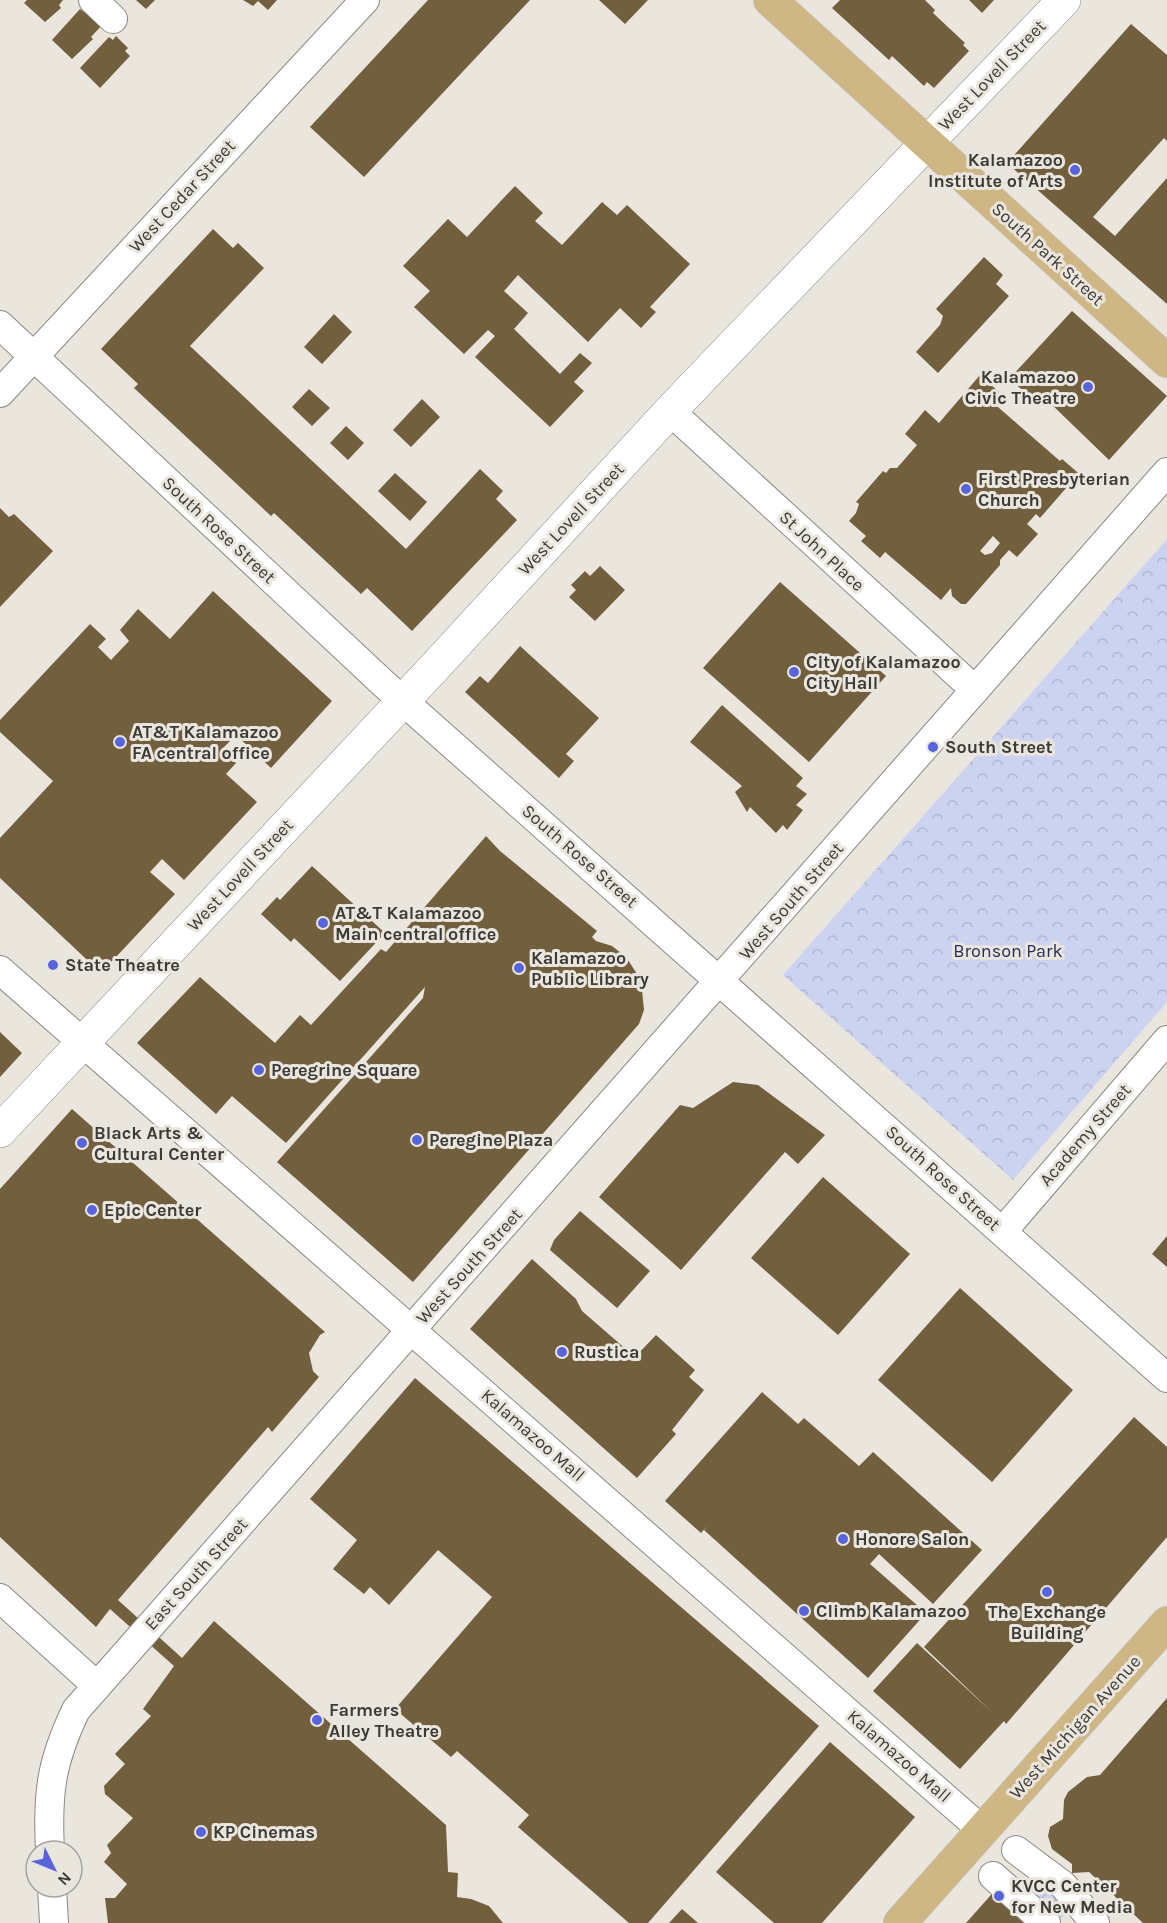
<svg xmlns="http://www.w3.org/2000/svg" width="1167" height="1923" font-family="Karla,sans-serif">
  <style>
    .park { fill: url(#park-crowns) }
    .garden { fill: url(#garden-furrows) }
    .building { fill: #715f3e; fill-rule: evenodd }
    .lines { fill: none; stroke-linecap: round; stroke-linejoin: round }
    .street-casing { stroke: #8c8881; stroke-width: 30 }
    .secondary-casing { stroke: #8c8881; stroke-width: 34 }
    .primary-casing { stroke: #c5c4c3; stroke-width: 34 }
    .street { stroke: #fff; stroke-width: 28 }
    .secondary { stroke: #fff; stroke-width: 33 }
    .primary { stroke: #cfb785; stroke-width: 33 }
    .poi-dot { fill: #5864db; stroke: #eae6de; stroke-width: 2 }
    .labels { text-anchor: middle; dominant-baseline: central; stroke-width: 6; stroke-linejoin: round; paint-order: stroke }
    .street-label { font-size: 18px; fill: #3d3b38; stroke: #eae6de }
    .poi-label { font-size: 18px; font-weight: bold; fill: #3d3b38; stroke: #eae6de; text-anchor: start }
    .park-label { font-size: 18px; fill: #262d5c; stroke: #eae6de }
  </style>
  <defs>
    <pattern id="park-crowns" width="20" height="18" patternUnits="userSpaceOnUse" patternTransform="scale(1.5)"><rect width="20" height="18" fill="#ccd3f1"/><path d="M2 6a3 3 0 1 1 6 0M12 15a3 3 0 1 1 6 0" fill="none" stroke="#b0b6cf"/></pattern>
    <pattern id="garden-furrows" width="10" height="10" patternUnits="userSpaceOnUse" patternTransform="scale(1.5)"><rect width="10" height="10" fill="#ccd3f1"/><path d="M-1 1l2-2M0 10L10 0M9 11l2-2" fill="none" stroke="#b0b6cf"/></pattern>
  </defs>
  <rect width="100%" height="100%" fill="#eae6de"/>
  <path class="park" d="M1167 539V1002L1013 1180 783 975Z"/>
  <path class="garden" d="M1039 1880 1070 1909 1057 1923 1028 1895 1029 1887Z"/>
  <g class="building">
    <path d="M27 0H63L59 5 61 8 45 22 24 3Z"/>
    <path d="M136 0H155L146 9Z"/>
    <path d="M243 0H277L268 10 258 1 253 6Z"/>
    <path d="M428 0H530L364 177 310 127Z"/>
    <path d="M599 0H648L625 24Z"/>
    <path d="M840 0H925L935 10 933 13 965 43 963 45 969 51 934 88 927 82 924 86 892 56 889 60 832 8Z"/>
    <path d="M969 0H994L982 13Z"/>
    <path d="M80 9 84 12 87 9 103 24 91 37 93 39 72 59 52 40Z"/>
    <path d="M1131 24 1167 55V141L1164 138 1093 217 1115 236 1167 178V304L1007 163Z"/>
    <path d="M116 36 128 48 125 51 130 56 100 88 80 68 109 37 113 40Z"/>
    <path d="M515 186 543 213 535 221 562 245 602 202 617 215 627 205 690 264 650 307 656 312 641 328 620 308 588 342 518 275 504 291 528 313 514 329 560 374 580 353 592 363 574 382 584 391 550 427 475 357 495 336 488 330 464 354 414 307 430 291 403 266 448 219 467 237Z"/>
    <path d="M213 229 233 248 238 243 264 268 190 346 406 549 480 469 503 491 496 499 517 520 412 631 367 588 361 594 274 513 271 516 134 388 138 384 101 349Z"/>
    <path d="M984 257 1003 275 996 284 1009 296 938 373 916 352 940 325 943 316 936 309Z"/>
    <path d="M1072 311 1167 396 1109 460 1047 400 1041 405 1009 379Z"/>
    <path d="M334 314 352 332 322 364 304 347Z"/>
    <path d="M980 375 999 392 991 401 1060 461 1062 459 1084 478 1072 492 1067 487 1040 518 1036 514 1027 524 1038 534 1017 557 1009 550 1000 560V565L966 604H961L952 596 951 588 941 600 885 552 880 558 861 541 866 536 849 521 856 513 859 504 856 502 883 471 886 473 890 468H897L917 445 905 434 925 410 939 423ZM993 536 1000 543 992 553 985 555 980 551Z"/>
    <path d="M309 389 330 408 312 426 292 407Z"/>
    <path d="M422 399 440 417 411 447 393 430Z"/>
    <path d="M346 426 364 443 348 460 330 443Z"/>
    <path d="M395 473 427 502 410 521 378 491Z"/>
    <path d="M0 508 9 517 14 514 53 551 0 607Z"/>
    <path d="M600 566 625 590 595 621 569 597 576 590 571 585 585 571 590 576Z"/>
    <path d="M780 582 886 676 809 762 703 668Z"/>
    <path d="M213 591 332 701 271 768 236 735 222 749 236 763 226 774 257 802 184 880 162 859 150 872 175 894 101 973 0 878V838L53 781 0 732V720L90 624 106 639 98 647 111 660 129 641 120 630 138 609 170 639Z"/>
    <path d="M520 646 599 718 566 754 574 761 559 778 465 692 480 676 488 683Z"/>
    <path d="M722 705 803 778 796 786 807 794 796 805 803 810 787 830 783 825 776 833 750 807 747 812 735 792 742 786 690 742Z"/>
    <path d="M486 836 500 851 597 931 592 937 596 941 612 946 626 957 641 980 644 1010 639 1024 413 1282 277 1162 423 998 425 987 286 1143 232 1096 216 1114 137 1043 200 977 275 1043 300 1015 311 1025 381 949 386 952Z"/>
    <path d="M312 866 385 933 340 981 294 938 291 942 261 914 277 897 280 900Z"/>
    <path d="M0 1032 22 1053 0 1077Z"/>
    <path d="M733 1082 758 1085 825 1135 798 1164 785 1152 681 1270 599 1197 680 1105 693 1108Z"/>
    <path d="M72 1109 325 1332 320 1335 309 1353 313 1371 319 1377 272 1432 268 1427 118 1600 182 1658 214 1621 446 1825 448 1872 458 1873 457 1897 471 1899 489 1906 503 1923H108L105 1898H115L127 1884 104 1862 111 1853 107 1845 133 1818 105 1794 104 1786 125 1764 115 1754 151 1716 143 1709 174 1666 110 1609 96 1627 0 1537V1189Z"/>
    <path d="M823 1177 910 1254 838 1335 751 1258Z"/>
    <path d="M580 1211 650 1271 617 1308 550 1250 554 1240Z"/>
    <path d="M1167 1236V1267L1152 1254Z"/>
    <path d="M532 1259 576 1299 582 1311 635 1357 656 1335 695 1370 689 1377 704 1390 672 1430 676 1434 637 1478 470 1329Z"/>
    <path d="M960 1288 1073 1390 992 1482 878 1380Z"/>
    <path d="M415 1378 819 1726 648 1923H629L518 1827 529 1815 457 1751 451 1757 395 1709 492 1597 438 1550 389 1605 370 1587 364 1594 333 1569 357 1540 310 1499Z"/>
    <path d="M762 1392 798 1424 804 1418 859 1466 873 1452 982 1550 933 1604 879 1554 870 1564 926 1613 868 1678 704 1530 708 1525 701 1533 665 1501Z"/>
    <path d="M1134 1417 1167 1447V1537L1006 1724 1004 1721 960 1769 873 1691 917 1643 993 1713 924 1647Z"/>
    <path d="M1167 1698V1923H1143L1089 1872 1072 1873V1864L1052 1849 1048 1836 1050 1827 1063 1819 1064 1800 1068 1792 1087 1777 1100 1775Z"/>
    <path d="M830 1742 915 1817 822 1923H774L716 1872Z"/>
    <path d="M998 1887 1038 1923H966Z"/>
    <path d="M682 1909 698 1923H669Z"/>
  </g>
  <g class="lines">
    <defs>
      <g id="street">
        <path d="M93 0 113 19"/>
        <path d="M0 325 385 685 1167 1378"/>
        <path d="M0 393 365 0"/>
        <path d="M670 411 975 690"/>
        <path d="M0 970 982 1830"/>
        <path d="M1003 1231 1167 1040"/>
        <path d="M0 1598 97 1686"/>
        <path d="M1016 1850 1063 1885 1095 1923"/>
        <path d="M50 1851C47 1793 51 1762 76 1710L1167 472"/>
        <path d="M993 1876 1046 1923"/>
        <path d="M52 1887 54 1923"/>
      </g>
      <path id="secondary" d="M0 1131 432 670 670 411 1064 0"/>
      <g id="primary">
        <path d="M770 0 1167 361"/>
        <path d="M900 1923 1167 1623"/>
      </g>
    </defs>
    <use href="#street" class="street-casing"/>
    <use href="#secondary" class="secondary-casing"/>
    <use href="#primary" class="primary-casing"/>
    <use href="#street" class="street"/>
    <use href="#secondary" class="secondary"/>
    <use href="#primary" class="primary"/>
  </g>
  <g class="poi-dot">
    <circle cx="1075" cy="170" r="6"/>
    <circle cx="1088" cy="387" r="6"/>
    <circle cx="966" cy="489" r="6"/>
    <circle cx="794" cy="672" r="6"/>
    <circle cx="120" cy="742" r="6"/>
    <circle cx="933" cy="747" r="6"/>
    <circle cx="323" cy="923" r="6"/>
    <circle cx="53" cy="965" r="6"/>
    <circle cx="519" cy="968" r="6"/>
    <circle cx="259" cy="1070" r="6"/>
    <circle cx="417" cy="1140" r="6"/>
    <circle cx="82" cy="1143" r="6"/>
    <circle cx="92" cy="1210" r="6"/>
    <circle cx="562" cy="1352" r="6"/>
    <circle cx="843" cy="1539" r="6"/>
    <circle cx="1047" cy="1592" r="6"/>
    <circle cx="804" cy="1611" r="6"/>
    <circle cx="317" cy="1720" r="6"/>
    <circle cx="201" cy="1832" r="6"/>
    <circle cx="999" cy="1896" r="6"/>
  </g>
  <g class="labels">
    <g class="street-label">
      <text transform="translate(992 75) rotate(-46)">West Lovell Street</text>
      <text transform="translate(182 196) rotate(-47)">West Cedar Street</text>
      <text transform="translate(1048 254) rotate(42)">South Park Street</text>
      <text transform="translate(571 519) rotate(-47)">West Lovell Street</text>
      <text transform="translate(219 530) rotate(43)">South Rose Street</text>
      <text transform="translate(822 551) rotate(43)">St John Place</text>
      <text transform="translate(580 856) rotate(41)">South Rose Street</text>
      <text transform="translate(240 875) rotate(-47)">West Lovell Street</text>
      <text transform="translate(791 901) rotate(-49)">West South Street</text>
      <text transform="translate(1085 1135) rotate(-49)">Academy Street</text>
      <text transform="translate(943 1178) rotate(42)">South Rose Street</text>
      <text transform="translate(469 1266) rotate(-48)">West South Street</text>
      <text transform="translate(533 1435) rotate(41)">Kalamazoo Mall</text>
      <text transform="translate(196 1574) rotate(-48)">East South Street</text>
      <text transform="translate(1075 1727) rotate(-48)">West Michigan Avenue</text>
      <text transform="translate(899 1756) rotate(41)">Kalamazoo Mall</text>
    </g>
    <g class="poi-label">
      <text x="1063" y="160" text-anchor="end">Kalamazoo<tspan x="1063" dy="21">Institute of Arts</tspan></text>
      <text x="1076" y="377" text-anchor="end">Kalamazoo<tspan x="1076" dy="21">Civic Theatre</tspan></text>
      <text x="978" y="479">First Presbyterian<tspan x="978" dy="21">Church</tspan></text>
      <text x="806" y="662">City of Kalamazoo<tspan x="806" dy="21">City Hall</tspan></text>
      <text x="132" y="732">AT&amp;T Kalamazoo<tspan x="132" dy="21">FA central office</tspan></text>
      <text x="945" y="747">South Street</text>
      <text x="335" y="913">AT&amp;T Kalamazoo<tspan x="335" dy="21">Main central office</tspan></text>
      <text x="531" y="958">Kalamazoo<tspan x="531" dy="21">Public Library</tspan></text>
      <text x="65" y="965">State Theatre</text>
      <text x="271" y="1070">Peregrine Square</text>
      <text x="94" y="1133">Black Arts &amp;<tspan x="94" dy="21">Cultural Center</tspan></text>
      <text x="429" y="1140">Peregine Plaza</text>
      <text x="104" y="1210">Epic Center</text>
      <text x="574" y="1352">Rustica</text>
      <text x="855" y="1539">Honore Salon</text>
      <text x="816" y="1611">Climb Kalamazoo</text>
      <text x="1047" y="1612" text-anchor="middle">The Exchange<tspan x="1047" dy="21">Building</tspan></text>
      <text x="329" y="1710">Farmers<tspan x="329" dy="21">Alley Theatre</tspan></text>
      <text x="213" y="1832">KP Cinemas</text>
      <text x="1011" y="1886">KVCC Center<tspan x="1011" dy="21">for New Media</tspan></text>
    </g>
    <g class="park-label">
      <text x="1008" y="951">Bronson Park</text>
    </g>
  </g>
  <g transform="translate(54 1869) rotate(133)"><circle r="28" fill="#eae6de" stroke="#a5a29c" stroke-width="1.5"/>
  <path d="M0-4.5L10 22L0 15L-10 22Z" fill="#5864db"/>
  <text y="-9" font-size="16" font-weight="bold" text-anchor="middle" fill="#3d3b38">N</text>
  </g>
</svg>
